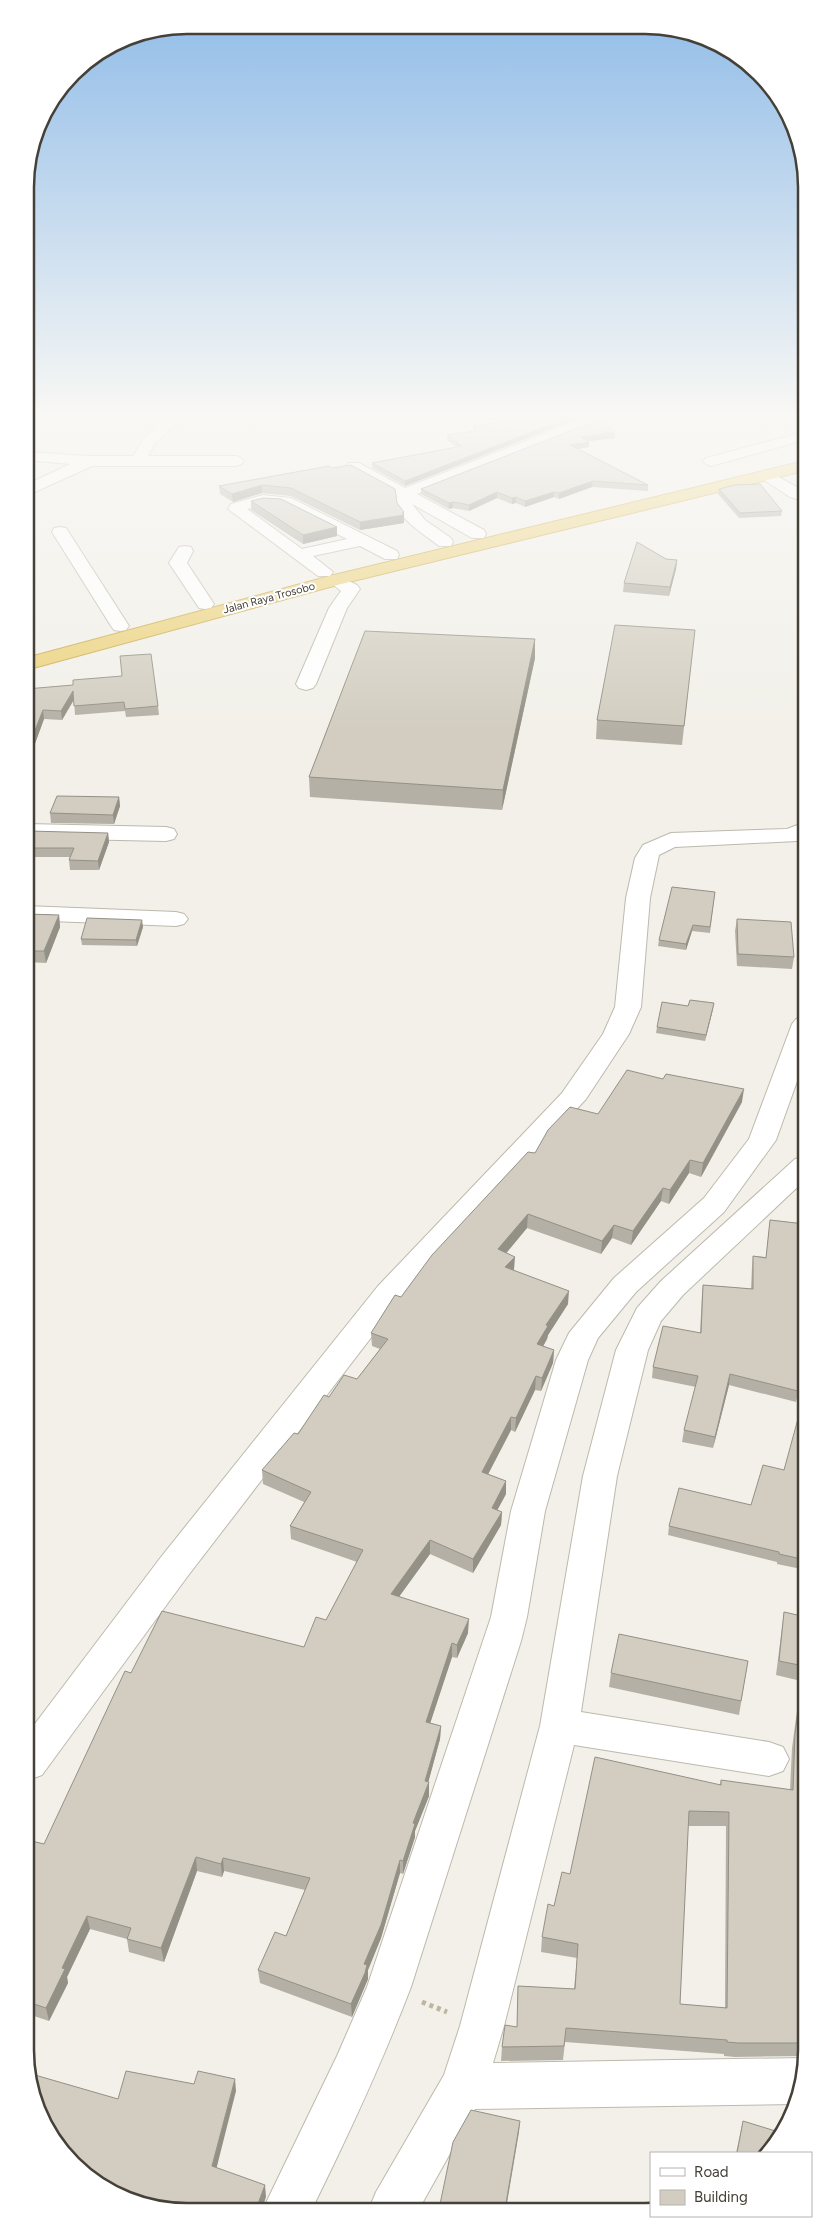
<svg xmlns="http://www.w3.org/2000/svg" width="832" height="2237" font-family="Figtree,sans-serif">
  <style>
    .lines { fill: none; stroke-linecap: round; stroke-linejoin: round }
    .minor-casing { stroke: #bdb9ac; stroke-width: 2 }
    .highway-casing { stroke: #caa94b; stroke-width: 2 }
    .path { stroke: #bdb59f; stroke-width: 5; stroke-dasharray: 4 4; stroke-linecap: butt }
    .minor { fill: #fff; fill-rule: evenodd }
    .highway { fill: #ecd27a; fill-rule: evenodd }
    .wall { fill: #b5b0a5; fill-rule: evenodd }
    .shaded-wall { fill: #939086 }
    .building { fill: #d2cdc0; stroke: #939086; fill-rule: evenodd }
    .labels { text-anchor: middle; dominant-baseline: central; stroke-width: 4; stroke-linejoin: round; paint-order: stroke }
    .far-street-label { font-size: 11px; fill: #454138; stroke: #fff }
    .rim { fill: none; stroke: #454138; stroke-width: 2.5 }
  </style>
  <rect width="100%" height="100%" fill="#f2f0e9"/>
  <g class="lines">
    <defs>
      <g id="minor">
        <path d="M167 418H183L155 443 148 456H236L241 458 244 461 241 464 236 466H92L26 496V485L70 464 26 460V452L88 456H133L144 438Z"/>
        <path d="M585 418H606L604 421 417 494 484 530 486 534 484 538H472L412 504 425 520 451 538 453 542 451 546H439C427 536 389 514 397 496L349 469 346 466 349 463H359L405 488Z"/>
        <path d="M777 418H798L804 421V430L779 421Z"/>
        <path d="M804 432V440L711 466 706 464 703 461 706 458Z"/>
        <path d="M766 470 804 491V501L790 497 761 478 758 475 761 472Z"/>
        <path d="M263 495 291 498 397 551 399 555 397 559H385L360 546 313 556 333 572 330 576H318L228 509 231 504ZM263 505 282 506 347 539 302 549 247 509Z"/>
        <path d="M60 527 66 528 129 626 126 630 120 631 114 630 111 626 52 532 54 528Z"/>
        <path d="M185 546 191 547 193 551 187 563 214 604 211 608 205 609 199 608 169 563 179 547Z"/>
        <path d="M336 575 357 585 360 589 347 608 316 684 313 688 306 690 299 688 296 684 329 608 341 591 327 580 330 576Z"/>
        <path d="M805 822V839L797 841 675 847 659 855 650 898 641 1007 629 1034 586 1099 400 1300 187 1577 42 1775 28 1780V1733L161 1557 378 1286 562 1093 603 1034 615 1007 626 898 635 858 643 845 671 833 787 829Z"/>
        <path d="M26 824 166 827 174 829 177 834 174 839 166 841 26 838Z"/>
        <path d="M26 906 176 912 184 914 188 919 184 924 176 926 26 920Z"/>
        <path d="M805 1016V1059L776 1140 724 1212 636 1292 598 1338 588 1360 545 1511 527 1617 521 1641 411 1987C382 2063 348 2136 312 2209H263L337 2056 367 1987 483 1641 491 1617 511 1511 556 1360 569 1333 614 1278 704 1198 749 1139 792 1024 796 1019Z"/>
        <path d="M805 1156V1180L683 1295 661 1321 648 1350 617 1476 581 1712 769 1742 783 1747 789 1759 783 1771 769 1776 574 1745 504 2026 493 2063 802 2058 807 2061 797 2104 475 2109 419 2209H369L376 2192 444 2075 460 2026 540 1726 583 1476 616 1350 637 1308 661 1281 795 1159Z"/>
      </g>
      <path id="highway" d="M804 461V471L341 584 26 670V658L330 576Z"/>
    </defs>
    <use href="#minor" class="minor-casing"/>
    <use href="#highway" class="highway-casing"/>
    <path class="path" d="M422 2002 447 2012"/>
    <use href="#minor" class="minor"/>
    <use href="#highway" class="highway"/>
  </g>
  <g class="wall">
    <path d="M492 418H579L405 486 372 468V463L457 447 447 440V435L474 431 473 426 498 423Z"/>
    <path d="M601 422 615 438 588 441 589 442V447L578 449 648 485V491L592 487 559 499 554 497 525 507 516 503 512 504 497 498 469 511 453 508 449 509 421 494V489Z"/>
    <path d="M332 468 397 503 404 512V523L360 530 291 496 262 493 233 502 220 494 219 486Z"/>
    <path d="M719 489 782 511 781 516 739 518 718 494Z"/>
    <path d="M251 501 337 527V536L303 544 251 510Z"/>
    <path d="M666 559 677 560 676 569 669 596 623 592 624 583Z"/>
    <path d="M695 630 682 745 596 739 597 720Z"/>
    <path d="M535 639V658L502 810 310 797 309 777Z"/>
    <path d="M122 676 158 706 159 715 126 717 125 711 75 715 74 700 62 720 44 719 30 757H26V689L73 685Z"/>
    <path d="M119 797 120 806 114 824 51 823 50 813Z"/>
    <path d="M108 833 109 842 99 870H70L69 860 70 857H26V836Z"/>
    <path d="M715 892 710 933 692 931 686 950 658 946 659 940Z"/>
    <path d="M26 914 59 915 60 927 46 963 27 962Z"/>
    <path d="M737 919 794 957 792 969 737 966 735 931Z"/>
    <path d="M143 927 137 946 82 945 81 939Z"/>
    <path d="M713 1009 705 1041 656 1033 657 1027Z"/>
    <path d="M742 1102 701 1177 689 1173 669 1204 661 1201 631 1245 612 1238 601 1254 527 1228 506 1253 514 1270 568 1304 548 1335 547 1339 543 1346 554 1350 553 1363 541 1391 535 1390 515 1432 511 1430 488 1474 506 1481V1494L497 1510 502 1512 501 1525 473 1573 430 1554 399 1596 468 1633 457 1658 452 1657 430 1723 441 1726 440 1739 428 1782 429 1796 415 1831V1837L403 1874 400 1873 381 1938 368 1970V1979L365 1986 352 2017 260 1983 258 1970 286 1936 305 1890 224 1871 222 1877 197 1871 164 1962 129 1952 127 1939 90 1929 67 1977 68 1983 49 2021 28 2014V1840L44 1844 131 1673 304 1647 326 1620 357 1562 291 1539 290 1526 304 1502 263 1484 262 1470 298 1434 329 1397 357 1379 380 1349 372 1346 371 1333 401 1297 535 1153 598 1114Z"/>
    <path d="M770 1220 805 1224 806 1381H801L796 1402 729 1385 713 1448 682 1442 684 1430 696 1387 652 1378 653 1367 700 1333 702 1295 703 1285 751 1289 752 1267 753 1256 766 1257Z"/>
    <path d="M806 1417V1570L777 1564V1562L668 1535 669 1526 751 1505 784 1470Z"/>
    <path d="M784 1612 806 1617 807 2059 802 2056 735 2057 724 2056V2054L565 2042 563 2060 501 2061 502 2047 517 2027 518 1986 574 1989 577 1958 541 1952 542 1937 554 1906 570 1874 720 1784 721 1780 790 1790 792 1748 801 1681 776 1675 782 1627ZM688 1826H726L725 2008 680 2004Z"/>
    <path d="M748 1661 739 1715 609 1687 611 1673Z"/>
    <path d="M743 2121 769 2153H736Z"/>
  </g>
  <g class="shaded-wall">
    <path d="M568 418H579L405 486V481Z"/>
    <path d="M606 418H616L606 422Z"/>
    <path d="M615 432V438L580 442V437Z"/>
    <path d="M589 442V447L570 450V445Z"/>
    <path d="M593 481 592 487 559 499V493Z"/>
    <path d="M262 485V493L233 502 232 494Z"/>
    <path d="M497 492V498L469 511V505Z"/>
    <path d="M554 492V497L525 507V501Z"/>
    <path d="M516 497V503L512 504V498Z"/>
    <path d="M453 502V508L449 509V503Z"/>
    <path d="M404 512V523L360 530V522Z"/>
    <path d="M337 527V536L303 544V535Z"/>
    <path d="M677 560 676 569 669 596 670 587Z"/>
    <path d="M535 639V658L502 810 503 790Z"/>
    <path d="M73 691 74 699 62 720 61 711Z"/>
    <path d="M43 710 44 719 30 757 28 748Z"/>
    <path d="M119 797 120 806 114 824 113 815Z"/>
    <path d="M108 833 109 842 99 870 98 861Z"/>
    <path d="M59 915 60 927 46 963 44 951Z"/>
    <path d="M142 920 143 927 137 946 136 940Z"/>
    <path d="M693 925 692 931 686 950V944Z"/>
    <path d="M714 1003 713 1009 705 1041 706 1035Z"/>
    <path d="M744 1089 742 1102 701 1177 703 1163Z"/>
    <path d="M690 1160 689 1173 669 1204 670 1190Z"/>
    <path d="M663 1188 661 1201 631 1245 633 1231Z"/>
    <path d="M528 1214 527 1228 498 1263V1249Z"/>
    <path d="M614 1225 612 1238 601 1254 602 1241Z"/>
    <path d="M515 1257 514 1270 505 1267Z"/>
    <path d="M569 1291 568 1304 548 1335 547 1339 537 1358V1344L546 1325Z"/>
    <path d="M554 1350 553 1363 541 1391 542 1378Z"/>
    <path d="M730 1374 729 1385 713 1448 715 1437Z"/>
    <path d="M536 1376 535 1390 515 1432 516 1418Z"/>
    <path d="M511 1417V1430L482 1486V1472Z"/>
    <path d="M506 1481V1494L491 1522 492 1508Z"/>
    <path d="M502 1512 501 1525 473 1573V1559Z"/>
    <path d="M430 1540V1554L391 1608V1594Z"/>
    <path d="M469 1619 468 1633 457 1658V1645Z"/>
    <path d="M452 1643V1657L426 1736V1722Z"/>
    <path d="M441 1726 440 1739 427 1787 429 1782V1796L415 1831V1837L403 1874V1861Z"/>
    <path d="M196 1857 197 1871 164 1962 161 1948Z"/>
    <path d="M223 1858 224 1871 222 1877 221 1864Z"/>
    <path d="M400 1860V1873L381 1938 368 1970V1979L365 1986 352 2017 351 2004Z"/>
    <path d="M87 1916 90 1929 67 1977 68 1983 49 2021 46 2008 62 1968Z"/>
    <path d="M235 2079 236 2091 214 2178 212 2166Z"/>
    <path d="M520 2121 519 2132 506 2209H505Z"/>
    <path d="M265 2185 266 2197 262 2209H256Z"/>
  </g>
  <g class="building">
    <path d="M498 418H568L405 481 372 463 462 446 447 435 477 431 473 426 503 422Z"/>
    <path d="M601 419V422L615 432 580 437 589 442 570 445 648 485 593 481 559 493 554 492 525 501 516 497 512 498 497 492 469 505 453 502 449 503 421 489Z"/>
    <path d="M351 465 395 489 397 503 404 512 402 513 404 515 360 522 291 488 262 485 232 494 219 486 329 466 332 468Z"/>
    <path d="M760 484 782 511 740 513 719 489 735 485Z"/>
    <path d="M263 498 281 499 337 527 303 535 251 501Z"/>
    <path d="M637 542 666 559 677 560 670 587 624 583Z"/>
    <path d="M615 625 695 630 684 726 597 720Z"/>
    <path d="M365 631 535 639 503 790 309 777Z"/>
    <path d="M151 654 158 706 125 709 124 702 74 706 73 691 61 711 43 710 28 748H26V689L73 685V680L122 676 120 656Z"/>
    <path d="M57 796 119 797 113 815 50 813Z"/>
    <path d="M28 831 108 833 98 861 69 860 74 848H26V836Z"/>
    <path d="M672 887 715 892 710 927 693 925 686 944 659 940Z"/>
    <path d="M26 914 59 915 44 951H27Z"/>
    <path d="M87 918 142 920 136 940 81 939Z"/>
    <path d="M737 919 791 922 794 957 738 954Z"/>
    <path d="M690 1000 714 1003 706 1035 657 1027 662 1002 688 1006Z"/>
    <path d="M627 1070 663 1079 666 1074 744 1089 703 1163 690 1160 670 1190 663 1188 633 1231 614 1225 602 1241 528 1214 498 1249 515 1257 505 1267 569 1291 546 1325 548 1326 537 1344 554 1350 542 1378 536 1376 516 1418 511 1417 482 1472 506 1481 492 1508 502 1512 473 1559 430 1540 391 1594 469 1619 457 1645 452 1643 426 1722 441 1726 425 1781 429 1782 413 1823 415 1824 403 1861 400 1860 381 1925 364 1964 367 1965 365 1973 351 2004 258 1970 275 1932 286 1936 310 1878 223 1858 221 1864 196 1857 161 1948 127 1939 131 1928 87 1916 62 1968 65 1969 46 2008 28 2002V1840L44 1844 125 1671 131 1673 162 1611 304 1647 316 1617 326 1620 363 1550 290 1526 311 1492 262 1470 294 1433 298 1434 324 1395 329 1397 344 1375 357 1379 388 1339 371 1333 395 1295 401 1297 432 1255 528 1152 535 1153 548 1130 570 1107 598 1114Z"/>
    <path d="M770 1220 805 1224 806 1370H803L798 1391 730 1374 715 1437 684 1430 698 1376 653 1367 663 1326 701 1333 703 1285 753 1289V1256L766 1258Z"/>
    <path d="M799 1415 806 1417V1560L779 1554V1552L669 1526 679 1488 751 1505 763 1465 784 1470Z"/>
    <path d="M784 1612 806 1617 807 2043H738L727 2042V2040L566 2028 564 2046 502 2047 505 2025 517 2027 518 1986 575 1989 578 1944 542 1937 548 1904 554 1906 562 1872 570 1874 595 1757 721 1785V1780L793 1790 795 1734 804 1666 779 1661ZM689 1811 729 1812 727 2008 680 2004Z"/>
    <path d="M619 1634 748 1661 741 1701 611 1673Z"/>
    <path d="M126 2071 194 2084 198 2071 235 2079 212 2166 265 2185 256 2209H155L115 2195 73 2165 47 2131 28 2082V2073L118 2099Z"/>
    <path d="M471 2110 520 2121 505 2209H439L453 2142Z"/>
    <path d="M743 2121 782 2133 769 2153H737Z"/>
    <path d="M409 2205 420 2209H408Z"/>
  </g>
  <linearGradient id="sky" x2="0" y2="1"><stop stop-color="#90bce8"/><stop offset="0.57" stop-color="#f9f8f5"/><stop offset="1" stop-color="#f9f8f5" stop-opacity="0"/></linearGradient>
  <rect width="832" height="731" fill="url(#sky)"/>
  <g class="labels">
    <g class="far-street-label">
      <text transform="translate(269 598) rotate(-15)">Jalan Raya Trosobo</text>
    </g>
  </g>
  <path d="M0 0H832V2237H0ZM187 34H645A153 153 0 0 1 798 187V2050A153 153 0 0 1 645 2203H187A153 153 0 0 1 34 2050V187A153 153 0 0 1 187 34Z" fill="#fff" fill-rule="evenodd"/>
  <path class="rim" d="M187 34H645A153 153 0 0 1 798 187V2050A153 153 0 0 1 645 2203H187A153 153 0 0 1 34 2050V187A153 153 0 0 1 187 34Z"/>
  <rect x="650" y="2152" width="162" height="65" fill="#ffffff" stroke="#b5b3af"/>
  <rect x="660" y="2168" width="25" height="8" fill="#ffffff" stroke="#b5b3af"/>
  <text x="694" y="2177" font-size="15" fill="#454138">Road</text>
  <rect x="660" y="2190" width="25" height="15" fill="#d2cdc0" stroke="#b5b3af"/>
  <text x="694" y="2202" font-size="15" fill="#454138">Building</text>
</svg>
